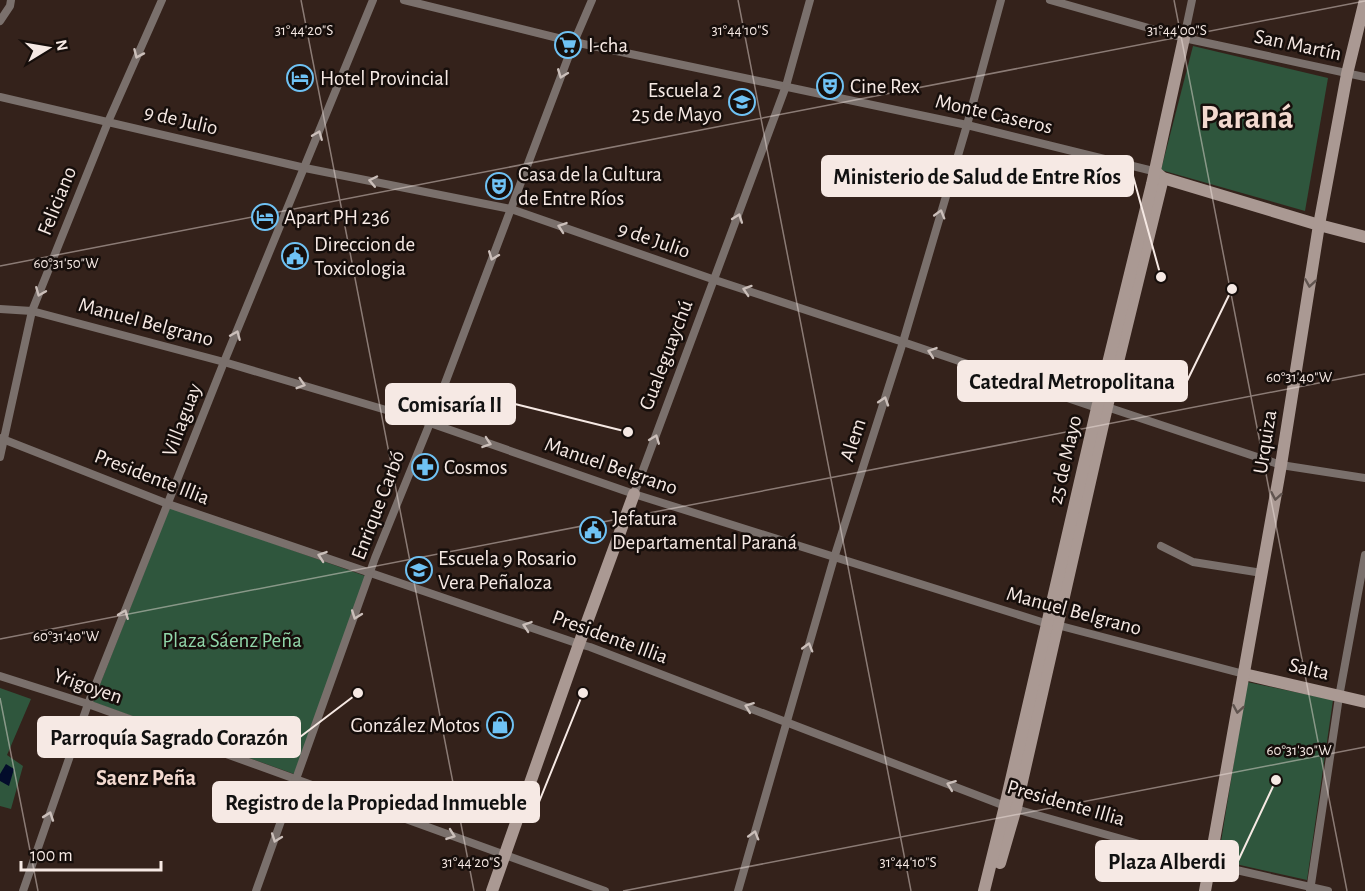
<svg xmlns="http://www.w3.org/2000/svg" width="1365" height="891" font-family="'Alegreya Sans',sans-serif">
  <style>
    .green { fill: #2f563d }
    .water { fill: #030c2b }
    .lines { fill: none; stroke-linecap: round; stroke-linejoin: round }
    .street { stroke: #7a706c; stroke-width: 8 }
    .secondary { stroke: #aa9993; stroke-width: 12 }
    .oneway { stroke: #cbbfba }
    .oneway2 { stroke: #60544f }
    .ticks { fill: none; stroke: #f6e9e4; stroke-width: 1.5; stroke-opacity: 0.45 }
    .labels { text-anchor: middle; dominant-baseline: central; stroke-width: 5; stroke-linejoin: round; paint-order: stroke }
    .poi-label { font-size: 21px; fill: #f6e9e4; stroke: #160e0b; text-anchor: start }
    .street-label { font-size: 21px; fill: #f6e9e4; stroke: #160e0b }
    .park-label { font-size: 21px; fill: #91d6a9; stroke: #160e0b }
    .neighbourhood-label { font-size: 22px; font-weight: bold; fill: #f3d9cf; stroke: #160e0b }
    .town-label { font-size: 33px; font-weight: bold; fill: #f3d9cf; stroke: #160e0b }
    .ticks-label { font-size: 15px; text-anchor: middle; fill: #f6e9e4; stroke: #160e0b; stroke-width: 5; stroke-linejoin: round; paint-order: stroke }
    .leader { fill: none; stroke: #f6e9e4; stroke-width: 2 }
    .callout-dot { fill: #f6e9e4; stroke: #160e0b; stroke-width: 2 }
    .callout { fill: #f6e9e4; stroke: #f6e9e4; stroke-width: 2 }
    .callout-label { font-size: 22px; text-anchor: middle; font-weight: bold; fill: #111 }
  </style>
  <rect width="100%" height="100%" fill="#34221b"/>
  <g class="green">
    <path d="M1193 46 1328 78 1305 211 1161 170Z"/>
    <path d="M170 507 371 578 294 774 93 702Z"/>
    <path d="M1247 682 1333 700 1307 880 1218 860Z"/>
    <path d="M0 688 31 699 7 755 23 766 11 809 0 806Z"/>
  </g>
  <path class="water" d="M6 764 14 769 9 786 0 781V774Z"/>
  <g class="lines">
    <g class="street">
      <path d="M404 0 574 42 967 125 1153 171"/>
      <path d="M1050 0 1184 38 1365 77"/>
      <path d="M0 21 10 6 11 0"/>
      <path d="M1184 38 1192 0"/>
      <path d="M0 97 305 168 511 209 715 280 903 342 1097 408 1107 407 1281 465 1365 478"/>
      <path d="M0 309 32 311 224 362 430 423 634 494 1048 624 1057 625 1244 674"/>
      <path d="M0 438 168 504 579 644 590 647 1005 806 1210 864 1328 891"/>
      <path d="M0 457 32 311 108 122 162 0"/>
      <path d="M634 494 786 86 810 0"/>
      <path d="M1161 546 1193 562 1262 573"/>
      <path d="M0 676 88 704 605 891"/>
      <path d="M23 891 88 704 224 362 373 0"/>
      <path d="M256 891 375 558 430 423 574 42 592 0"/>
      <path d="M738 891 834 558 903 342 967 125 1001 0"/>
      <path d="M1310 891 1339 697 1365 555"/>
    </g>
    <g class="secondary">
      <path d="M1157 173 1163 178 1319 225 1365 237"/>
      <path d="M1244 674 1365 702"/>
      <path d="M1000 863 1016 808 1107 407 1163 178"/>
      <path d="M492 891 579 644 634 494"/>
      <path d="M984 891 1005 806 1097 408 1152 184 1184 38"/>
      <path d="M1205 891 1281 465 1319 225 1347 74 1365 0"/>
    </g>
  </g>
  <defs><path id="oneway-chevron" d="M-2-3.5L2.5 0L-2 3.5" fill="none" stroke-width="1.6" stroke-linecap="round" stroke-linejoin="round" transform="scale(1.5)"/></defs>
  <g class="oneway">
    <use href="#oneway-chevron" transform="translate(138 54) rotate(114)"/>
    <use href="#oneway-chevron" transform="translate(562 74) rotate(111)"/>
    <use href="#oneway-chevron" transform="translate(318 135) rotate(-68)"/>
    <use href="#oneway-chevron" transform="translate(373 181) rotate(-168)"/>
    <use href="#oneway-chevron" transform="translate(940 214) rotate(-74)"/>
    <use href="#oneway-chevron" transform="translate(738 218) rotate(-70)"/>
    <use href="#oneway-chevron" transform="translate(562 227) rotate(-161)"/>
    <use href="#oneway-chevron" transform="translate(493 256) rotate(111)"/>
    <use href="#oneway-chevron" transform="translate(747 290) rotate(-162)"/>
    <use href="#oneway-chevron" transform="translate(40 292) rotate(112)"/>
    <use href="#oneway-chevron" transform="translate(236 335) rotate(-67)"/>
    <use href="#oneway-chevron" transform="translate(932 352) rotate(-161)"/>
    <use href="#oneway-chevron" transform="translate(301 384) rotate(17)"/>
    <use href="#oneway-chevron" transform="translate(884 401) rotate(-72)"/>
    <use href="#oneway-chevron" transform="translate(655 439) rotate(-69)"/>
    <use href="#oneway-chevron" transform="translate(487 443) rotate(19)"/>
    <use href="#oneway-chevron" transform="translate(322 556) rotate(-161)"/>
    <use href="#oneway-chevron" transform="translate(124 614) rotate(-68)"/>
    <use href="#oneway-chevron" transform="translate(356 615) rotate(110)"/>
    <use href="#oneway-chevron" transform="translate(527 626) rotate(-161)"/>
    <use href="#oneway-chevron" transform="translate(808 647) rotate(-74)"/>
    <use href="#oneway-chevron" transform="translate(749 707) rotate(-159)"/>
    <use href="#oneway-chevron" transform="translate(951 785) rotate(-159)"/>
    <use href="#oneway-chevron" transform="translate(49 816) rotate(-71)"/>
    <use href="#oneway-chevron" transform="translate(451 835) rotate(20)"/>
    <use href="#oneway-chevron" transform="translate(754 835) rotate(-74)"/>
    <use href="#oneway-chevron" transform="translate(276 838) rotate(110)"/>
  </g>
  <g class="oneway2">
    <use href="#oneway-chevron" transform="translate(1310 283) rotate(99)"/>
    <use href="#oneway-chevron" transform="translate(1276 496) rotate(100)"/>
    <use href="#oneway-chevron" transform="translate(1238 709) rotate(100)"/>
  </g>
  <path class="ticks" d="M301 0 474 891M738 0 911 891M1174 0 1347 891M0 266 1365 1M0 639 1365 374M0 698 38 891M623 891 1365 747"/>
  <defs>
    <symbol id="supermarket-ring" viewBox="-11 -11 22 22"><circle r="9.5" fill="#160e0b" stroke="#6fc2f4" stroke-width="1.5"/><path d="M-6-5.5h2.5l.6 2H6L4.5 2H-2.5L-4.4-4H-6ZM-1.5 3.2a1.3 1.3 0 1 0 .1 0ZM3 3.2a1.3 1.3 0 1 0 .1 0Z" fill="#6fc2f4"/></symbol>
    <symbol id="hotel-ring" viewBox="-11 -11 22 22"><circle r="9.5" fill="#160e0b" stroke="#6fc2f4" stroke-width="1.5"/><path d="M-6-4.5h1.5V1H6V5H4.5V3h-9V5H-6ZM-4 0a1.8 1.8 0 1 1 3.6 0ZM.5 0V-2.5h3Q6-2.5 6 0Z" fill="#6fc2f4"/></symbol>
    <symbol id="theatre-ring" viewBox="-11 -11 22 22"><circle r="9.5" fill="#160e0b" stroke="#6fc2f4" stroke-width="1.5"/><path d="M-5-5.5Q0-4 5-5.5V0Q5 5 0 6Q-5 5-5 0ZM-3.3-2.5H-1v1.5H-3.3ZM1-2.5H3.3v1.5H1ZM-2.8 1Q0 5.5 2.8 1Z" fill="#6fc2f4"/></symbol>
    <symbol id="school-ring" viewBox="-11 -11 22 22"><circle r="9.5" fill="#160e0b" stroke="#6fc2f4" stroke-width="1.5"/><path d="M0-5L7-2L0 1L-7-2ZM-4 1L0 2.5L4 1V4Q0 6-4 4Z" fill="#6fc2f4"/></symbol>
    <symbol id="civic-ring" viewBox="-11 -11 22 22"><circle r="9.5" fill="#160e0b" stroke="#6fc2f4" stroke-width="1.5"/><path d="M-.6-6.5H3V-4.5H.6V-3L4-1V1h2V6H-6V1h2V-1L-.6-3ZM-1.2 2.5V6h2.4V2.5Z" fill="#6fc2f4"/></symbol>
    <symbol id="pharmacy-ring" viewBox="-11 -11 22 22"><circle r="9.5" fill="#160e0b" stroke="#6fc2f4" stroke-width="1.5"/><path d="M-2-6h4v4h4v4h-4v4h-4v-4h-4v-4h4Z" fill="#6fc2f4"/></symbol>
    <symbol id="shop-ring" viewBox="-11 -11 22 22"><circle r="9.5" fill="#160e0b" stroke="#6fc2f4" stroke-width="1.5"/><path d="M-5-2.5h2.3a2.7 3.5 0 0 1 5.4 0H5L5.5 6h-11ZM-1.5-2.5h3a1.5 2.3 0 0 0-3 0Z" fill="#6fc2f4"/></symbol>
  </defs>
  <g fill-rule="evenodd">
    <use href="#supermarket-ring" x="553" y="30" width="30" height="30"/>
    <use href="#hotel-ring" x="285" y="63" width="30" height="30"/>
    <use href="#theatre-ring" x="815" y="71" width="30" height="30"/>
    <use href="#school-ring" x="727" y="87" width="30" height="30"/>
    <use href="#theatre-ring" x="484" y="171" width="30" height="30"/>
    <use href="#hotel-ring" x="250" y="202" width="30" height="30"/>
    <use href="#civic-ring" x="280" y="241" width="30" height="30"/>
    <use href="#pharmacy-ring" x="410" y="452" width="30" height="30"/>
    <use href="#civic-ring" x="578" y="515" width="30" height="30"/>
    <use href="#school-ring" x="404" y="555" width="30" height="30"/>
    <use href="#shop-ring" x="485" y="710" width="30" height="30"/>
  </g>
  <g class="labels">
    <g class="poi-label">
      <text x="588" y="45">I-cha</text>
      <text x="320" y="78">Hotel Provincial</text>
      <text x="850" y="86">Cine Rex</text>
      <text x="722" y="90" text-anchor="end">Escuela 2<tspan x="722" dy="24">25 de Mayo</tspan></text>
      <text x="518" y="174">Casa de la Cultura<tspan x="518" dy="24">de Entre Ríos</tspan></text>
      <text x="284" y="217">Apart PH 236</text>
      <text x="314" y="244">Direccion de<tspan x="314" dy="24">Toxicologia</tspan></text>
      <text x="444" y="467">Cosmos</text>
      <text x="612" y="518">Jefatura<tspan x="612" dy="24">Departamental Paraná</tspan></text>
      <text x="438" y="558">Escuela 9 Rosario<tspan x="438" dy="24">Vera Peñaloza</tspan></text>
      <text x="480" y="725" text-anchor="end">González Motos</text>
    </g>
    <g class="street-label">
      <text transform="translate(1298 45) rotate(12)">San Martín</text>
      <text transform="translate(994 114) rotate(13)">Monte Caseros</text>
      <text transform="translate(181 120) rotate(13)">9 de Julio</text>
      <text transform="translate(57 201) rotate(-68)">Feliciano</text>
      <text transform="translate(654 240) rotate(19)">9 de Julio</text>
      <text transform="translate(146 322) rotate(15)">Manuel Belgrano</text>
      <text transform="translate(666 355) rotate(-69)">Gualeguaychú</text>
      <text transform="translate(182 420) rotate(-69)">Villaguay</text>
      <text transform="translate(853 440) rotate(-72)">Alem</text>
      <text transform="translate(1265 442) rotate(-81)">Urquiza</text>
      <text transform="translate(1065 460) rotate(-77)">25 de Mayo</text>
      <text transform="translate(611 466) rotate(19)">Manuel Belgrano</text>
      <text transform="translate(152 477) rotate(21)">Presidente Illia</text>
      <text transform="translate(378 505) rotate(-69)">Enrique Carbó</text>
      <text transform="translate(1074 611) rotate(15)">Manuel Belgrano</text>
      <text transform="translate(610 637) rotate(20)">Presidente Illia</text>
      <text transform="translate(1309 669) rotate(13)">Salta</text>
      <text transform="translate(88 686) rotate(19)">Yrigoyen</text>
      <text transform="translate(1066 803) rotate(16)">Presidente Illia</text>
    </g>
    <g class="park-label">
      <text x="232" y="640">Plaza Sáenz Peña</text>
    </g>
    <g class="neighbourhood-label">
      <text x="146" y="778">Saenz Peña</text>
    </g>
    <g class="town-label">
      <text x="1247" y="118">Paraná</text>
    </g>
  </g>
  <g class="ticks-label">
    <text x="304" y="35">31°44'20"S</text>
    <text x="740" y="35">31°44'10"S</text>
    <text x="1177" y="35">31°44'00"S</text>
    <text x="66" y="268">60°31'50"W</text>
    <text x="1299" y="382">60°31'40"W</text>
    <text x="66" y="641">60°31'40"W</text>
    <text x="1299" y="755">60°31'30"W</text>
    <text x="471" y="867">31°44'20"S</text>
    <text x="908" y="867">31°44'10"S</text>
  </g>
  <path class="leader" d="M1161 277L1133 176M1232 289L1187 381M628 432L515 404M358 693L300 737M583 693L539 802M1276 780L1238 861"/>
  <g class="callout-dot">
    <circle cx="1161" cy="277" r="6"/>
    <circle cx="1232" cy="289" r="6"/>
    <circle cx="628" cy="432" r="6"/>
    <circle cx="358" cy="693" r="6"/>
    <circle cx="583" cy="693" r="6"/>
    <circle cx="1276" cy="780" r="6"/>
  </g>
  <g class="callout">
    <rect x="822" y="156" width="311" height="40" rx="6"/>
    <rect x="958" y="361" width="229" height="40" rx="6"/>
    <rect x="386" y="384" width="129" height="40" rx="6"/>
    <rect x="38" y="717" width="262" height="40" rx="6"/>
    <rect x="213" y="782" width="326" height="40" rx="6"/>
    <rect x="1096" y="841" width="142" height="40" rx="6"/>
  </g>
  <g class="callout-label">
    <text x="977" y="184">Ministerio de Salud de Entre Ríos</text>
    <text x="1072" y="389">Catedral Metropolitana</text>
    <text x="450" y="412">Comisaría II</text>
    <text x="169" y="745">Parroquía Sagrado Corazón</text>
    <text x="376" y="810">Registro de la Propiedad Inmueble</text>
    <text x="1167" y="869">Plaza Alberdi</text>
  </g>
  <g transform="translate(48 48) rotate(79)" stroke="#160e0b" stroke-width="4.5" paint-order="stroke">
  <path d="M0-4.5L10 22L0 15L-10 22Z" fill="#f6e9e4"/>
  <text y="-9" font-size="16" font-weight="bold" text-anchor="middle" fill="#f6e9e4">N</text>
  </g>
  <path d="M21 861v9h140v-9" fill="none" stroke="#f6e9e4" stroke-width="3"/>
  <text x="30" y="861" font-size="18" fill="#f6e9e4" stroke="#160e0b" stroke-width="4.5" paint-order="stroke">100 m</text>
</svg>
